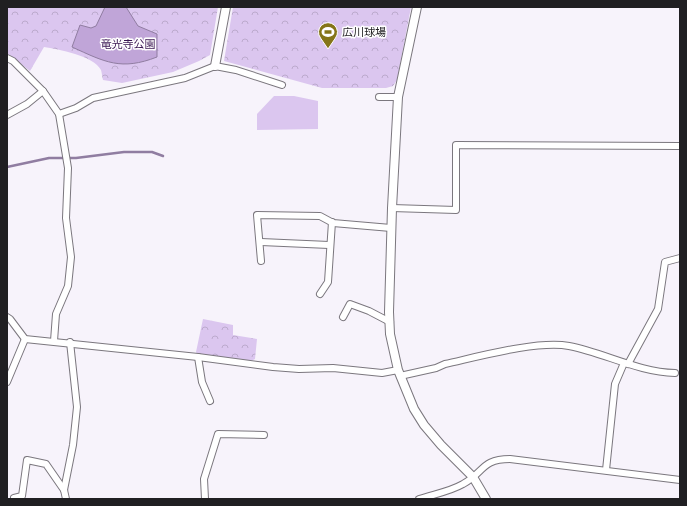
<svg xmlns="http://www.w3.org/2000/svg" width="687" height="506" font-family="'Asap Condensed','Noto Sans JP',sans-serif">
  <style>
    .grass { fill: #dbc6ef }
    .forest { fill: url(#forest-crowns) }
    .water { fill: #c0a5d8; stroke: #907da1 }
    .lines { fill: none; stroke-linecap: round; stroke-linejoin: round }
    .stream { stroke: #907da1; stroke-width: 2.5 }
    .minor-casing { stroke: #7b777e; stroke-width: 8 }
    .tertiary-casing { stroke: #7b777e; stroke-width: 10 }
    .minor { stroke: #fff; stroke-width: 6 }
    .tertiary { stroke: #fff; stroke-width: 8 }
    .labels { text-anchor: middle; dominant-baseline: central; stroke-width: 3; stroke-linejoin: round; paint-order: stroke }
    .poi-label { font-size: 11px; fill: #201f22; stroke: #fff; text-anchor: start }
    .park-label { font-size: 11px; fill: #3a1652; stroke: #fff }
  </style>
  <defs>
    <pattern id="forest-crowns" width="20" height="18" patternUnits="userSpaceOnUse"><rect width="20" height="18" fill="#dbc6ef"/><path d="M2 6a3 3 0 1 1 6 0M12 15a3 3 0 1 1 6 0" fill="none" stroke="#bcaacd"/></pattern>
  </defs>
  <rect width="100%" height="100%" fill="#f7f3fb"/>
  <path class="grass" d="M274 96H294L318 101V129L257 130V114Z"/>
  <g class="forest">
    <path d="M7 7H218L210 55 199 61 173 72 122 83 103 80C102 77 102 73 101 70 94 56 58 49 44 47L30 71 7 53Z"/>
    <path d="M233 7H411L397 80 393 86 386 88H322L224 61Z"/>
    <path d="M203 319 233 325V335L257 339 255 359 251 361 197 354 196 352Z"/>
  </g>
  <path class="water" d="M105 7H126L138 26 157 34V57C121 71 105 62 72 47L80 25 91 28 96 26Z"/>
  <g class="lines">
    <path class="stream" d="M7 167 49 158H76L124 152H152L163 156"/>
    <defs>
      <g id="minor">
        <path d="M7 58 13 61 43 91 59 114 68 168 66 218 71 257 68 286 56 314 54 341"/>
        <path d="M379 97H398"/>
        <path d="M59 114 76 108 93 98 185 78 215 66 236 70 282 85"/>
        <path d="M7 115 27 104 43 91"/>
        <path d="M392 208 456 210V145L680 146"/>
        <path d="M261 242 329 245"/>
        <path d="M261 261 257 215 320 216 333 223 391 228"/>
        <path d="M320 294 328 282 332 222"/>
        <path d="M7 317 10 319 25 339 198 357 273 367 299 369 333 368 382 373 398 370"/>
        <path d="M343 317 350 304 369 311 390 322"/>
        <path d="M198 357 202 382 210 401"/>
        <path d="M628 364 658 309 665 262 680 258"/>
        <path d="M400 376 436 368 445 364C477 357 538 340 569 346 605 353 638 372 675 373"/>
        <path d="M7 382 25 339"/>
        <path d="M606 470 615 384 624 363"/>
        <path d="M14 498 22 496 27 460 46 464 64 490"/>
        <path d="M66 499 64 490 73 445 77 407 70 342"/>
        <path d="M205 499 204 479 218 434 264 435"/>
        <path d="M419 499C434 494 449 492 463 484 484 473 481 459 510 459L680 480"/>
      </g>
      <g id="tertiary">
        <path d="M417 7 398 97 392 208 389 312 390 334 398 370 414 409 424 425 441 445 473 477 486 499"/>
        <path d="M215 66 226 7"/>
      </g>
    </defs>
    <use href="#minor" class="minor-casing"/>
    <use href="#tertiary" class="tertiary-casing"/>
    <use href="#minor" class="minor"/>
    <use href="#tertiary" class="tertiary"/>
  </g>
  <defs>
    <symbol id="stadium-pin" viewBox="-11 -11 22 30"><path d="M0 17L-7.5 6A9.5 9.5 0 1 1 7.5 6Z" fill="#857518" stroke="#fff"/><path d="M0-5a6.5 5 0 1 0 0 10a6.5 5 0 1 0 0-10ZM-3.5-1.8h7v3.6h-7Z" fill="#fff"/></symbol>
  </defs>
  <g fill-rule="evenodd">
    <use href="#stadium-pin" x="317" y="21" width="22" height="30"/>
  </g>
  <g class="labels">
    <g class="poi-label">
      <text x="342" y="32">広川球場</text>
    </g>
    <g class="park-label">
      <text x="128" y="44">竜光寺公園</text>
    </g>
  </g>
  <rect width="687" height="506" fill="none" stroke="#201f22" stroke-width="16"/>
</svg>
